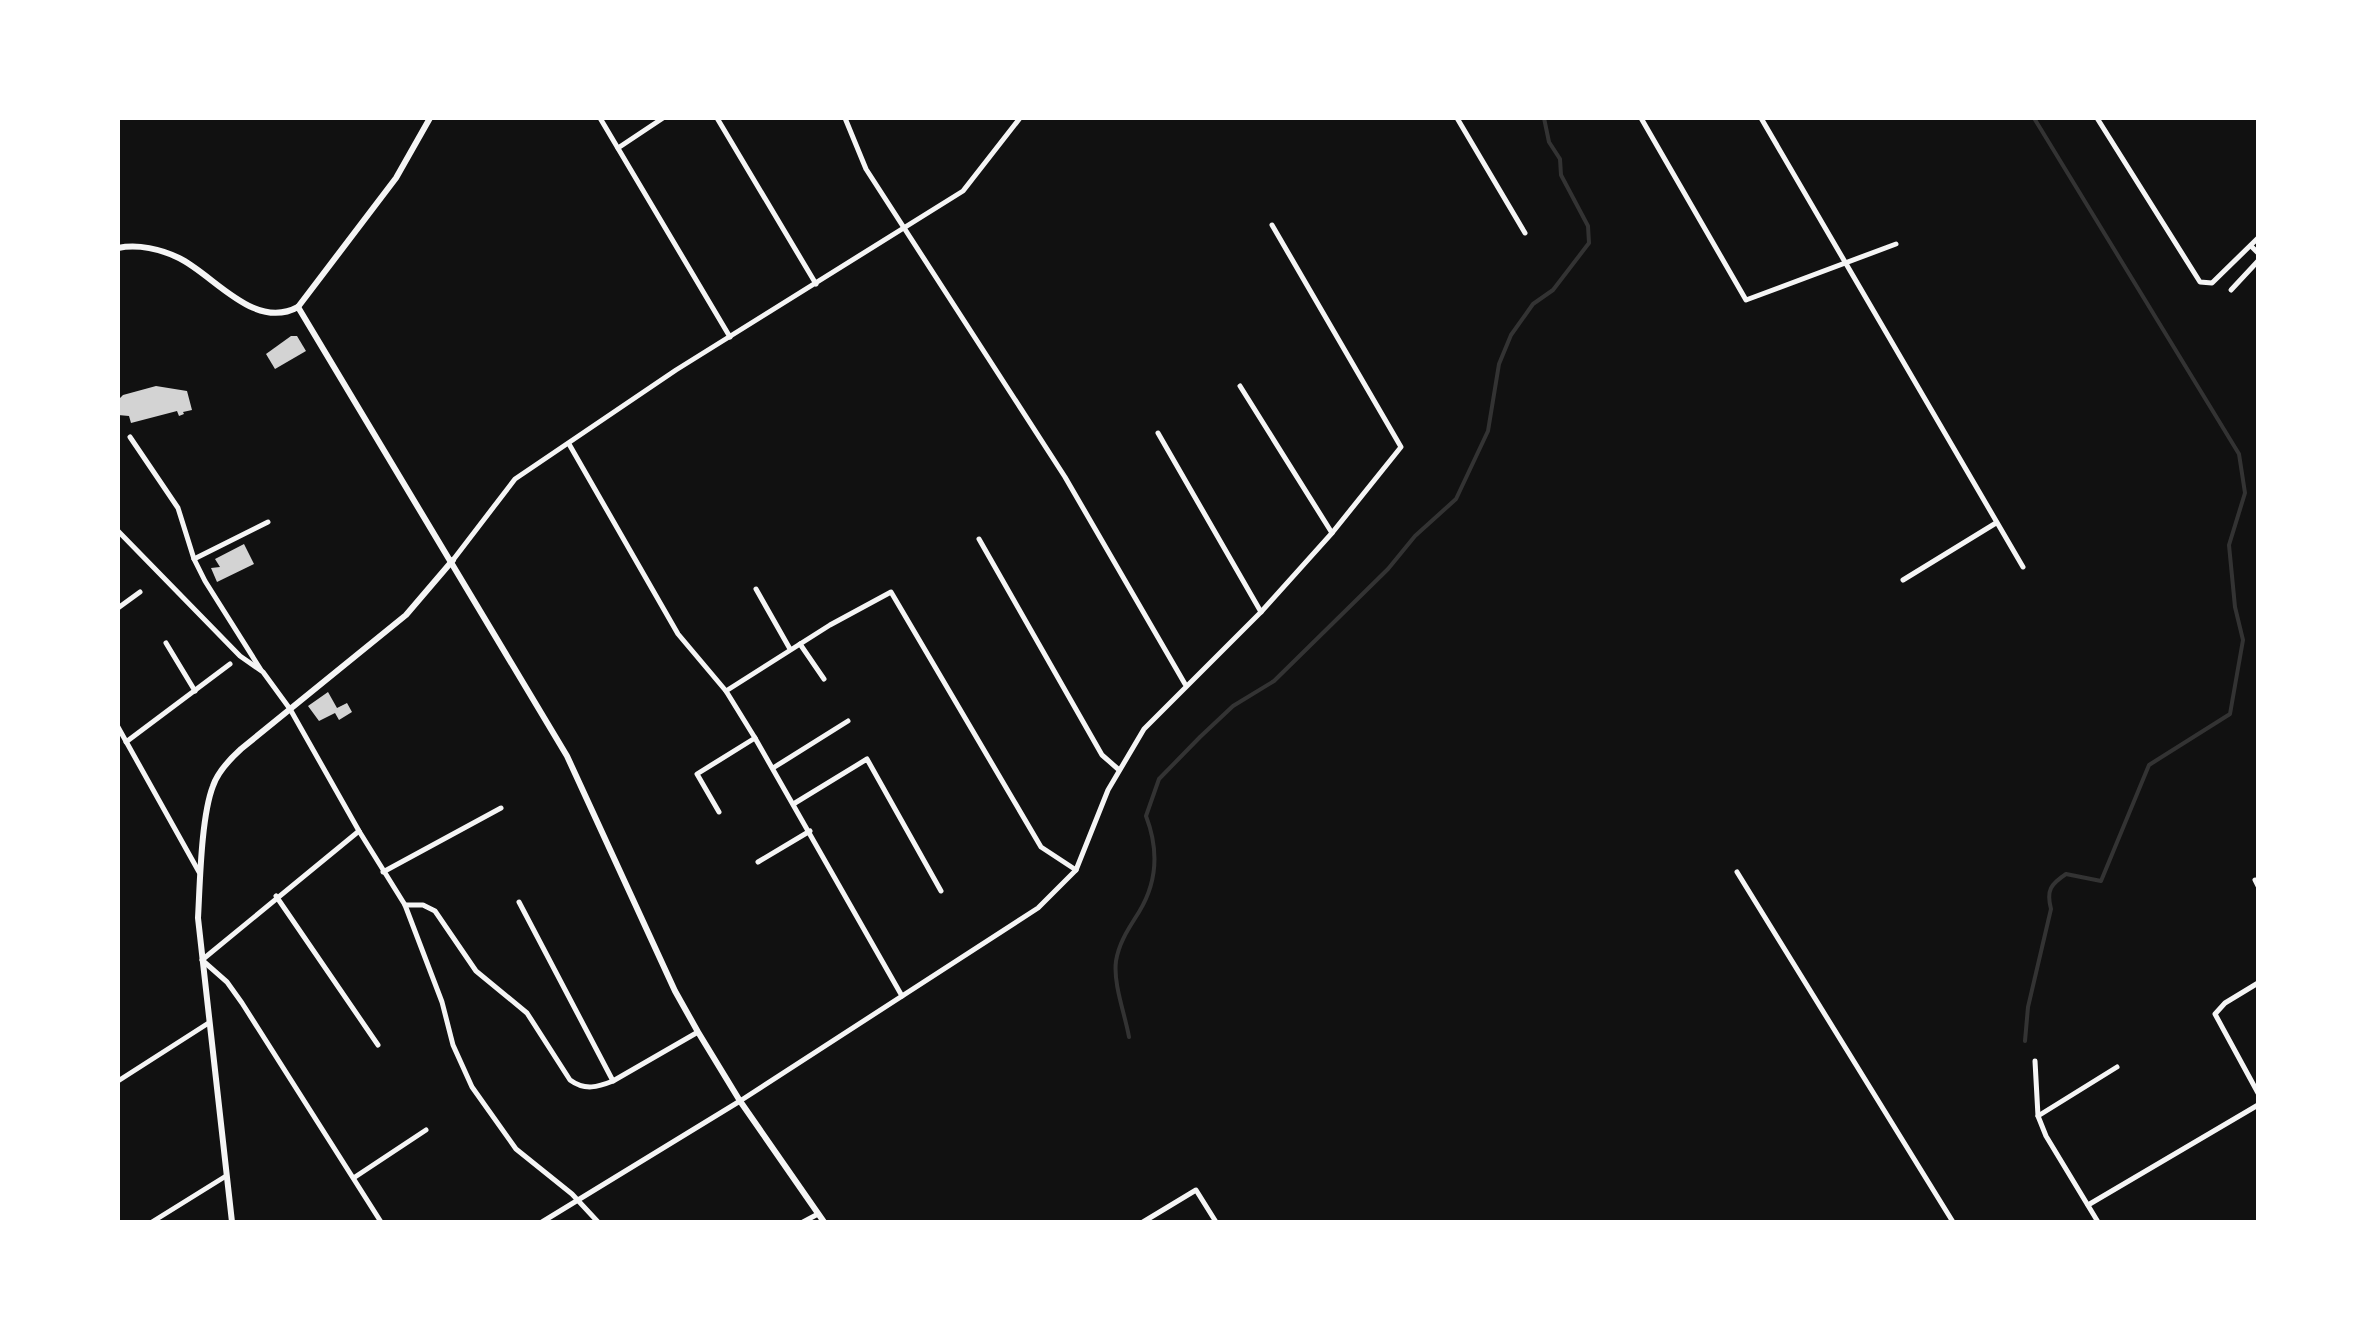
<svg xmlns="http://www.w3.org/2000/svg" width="2376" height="1340" font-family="'Space Grotesk',sans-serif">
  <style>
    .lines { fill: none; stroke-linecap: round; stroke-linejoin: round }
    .stream { stroke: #333; stroke-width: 4 }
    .building { fill: #d3d3d3 }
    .minor { stroke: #f5f5f5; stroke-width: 5 }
    .tertiary { stroke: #f5f5f5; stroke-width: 6 }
  </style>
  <rect width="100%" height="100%" fill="#111"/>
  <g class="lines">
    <g class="stream">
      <path d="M1129 1037C1125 1014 1113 984 1116 961 1119 942 1129 928 1139 912 1158 881 1159 850 1146 816L1159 779 1200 737 1233 706 1274 681 1388 569 1415 536 1456 499 1488 431 1499 364 1511 335 1533 304 1553 290 1589 243 1588 226 1561 175 1560 159 1549 142 1544 118"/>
      <path d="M2025 1041 2028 1007 2051 909C2046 890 2051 884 2066 874L2101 881 2149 765 2230 714 2243 640 2235 607 2229 545 2245 493 2239 454 2034 118"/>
    </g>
  </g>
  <g class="building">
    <path d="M291 336H297L306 351 275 369 266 354Z"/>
    <path d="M156 386 187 391 192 410 183 412 184 414 179 416 177 411 131 423 129 416 118 415V400L123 395Z"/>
    <path d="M244 544 254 564 217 582 211 568 220 567 215 559Z"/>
    <path d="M328 692 337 708 347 703 352 712 339 720 335 713 319 721 308 706Z"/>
  </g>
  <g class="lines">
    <g class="minor">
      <path d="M600 118 730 337"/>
      <path d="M717 118 816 284"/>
      <path d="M845 118 866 169 1065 477 1185 684"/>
      <path d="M1457 118 1525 233"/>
      <path d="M1641 118 1746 300 1896 244"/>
      <path d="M1761 118 2023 567"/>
      <path d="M2097 118 2200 282 2212 283 2258 238"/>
      <path d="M618 148 663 118"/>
      <path d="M2251 246 2258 253"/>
      <path d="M2231 290 2258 261"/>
      <path d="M1240 386 1332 533"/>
      <path d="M1158 433 1261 612"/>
      <path d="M130 437 178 508 194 559 205 581 261 670"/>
      <path d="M569 444 678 634 726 691 755 738 902 996"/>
      <path d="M118 531 240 656 263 672 290 709 359 831 405 905 442 1002 453 1045 472 1087 516 1149 572 1194 598 1222"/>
      <path d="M979 539 1102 755 1118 769"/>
      <path d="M194 559 268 522"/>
      <path d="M453 560 515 479 676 370 963 191 1020 118"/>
      <path d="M1903 580 1996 523"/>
      <path d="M756 589 790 649"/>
      <path d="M118 608 140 592"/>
      <path d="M166 643 195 691"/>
      <path d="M800 644 824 679"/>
      <path d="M726 691 830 625 891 592 1041 847 1076 870"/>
      <path d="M118 727 199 872"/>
      <path d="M126 742 230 664"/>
      <path d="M773 768 848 721"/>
      <path d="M795 803 867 759 941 891"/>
      <path d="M719 812 697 774 755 738"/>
      <path d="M359 831 202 960 227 982 242 1003 381 1222"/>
      <path d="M758 862 810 831"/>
      <path d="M383 872 501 808"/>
      <path d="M1737 872 1953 1222"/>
      <path d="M2255 880 2258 886"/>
      <path d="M276 896 378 1045"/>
      <path d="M519 902 613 1081"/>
      <path d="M405 905H423L435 911 476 971 527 1013 570 1080C585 1091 598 1087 613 1081L698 1032"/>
      <path d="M2258 983 2225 1003 2215 1014 2258 1093"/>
      <path d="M2035 1061 2038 1116 2046 1136 2098 1222"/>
      <path d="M118 1081 207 1024"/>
      <path d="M2038 1116 2117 1067"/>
      <path d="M355 1177 426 1130"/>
      <path d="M2088 1205 2258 1105"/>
      <path d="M152 1222 226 1176"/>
      <path d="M542 1222 740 1101 1038 908 1076 870 1108 790 1144 729 1261 612 1332 533 1401 447 1272 225"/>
      <path d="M803 1222 818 1214"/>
      <path d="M1143 1222 1196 1190 1216 1222"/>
    </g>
    <g class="tertiary">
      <path d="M118 248C138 244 161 249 179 258 214 275 254 331 298 307"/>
      <path d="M298 307 567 756 675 991 698 1032 740 1101 824 1222"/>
      <path d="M298 307 396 178 430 118"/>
      <path d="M232 1222 198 918C200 883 201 817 213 786 218 771 230 759 241 749L406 615 453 560"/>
    </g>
  </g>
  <rect width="2376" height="1340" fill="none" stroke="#ffffff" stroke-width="240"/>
</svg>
